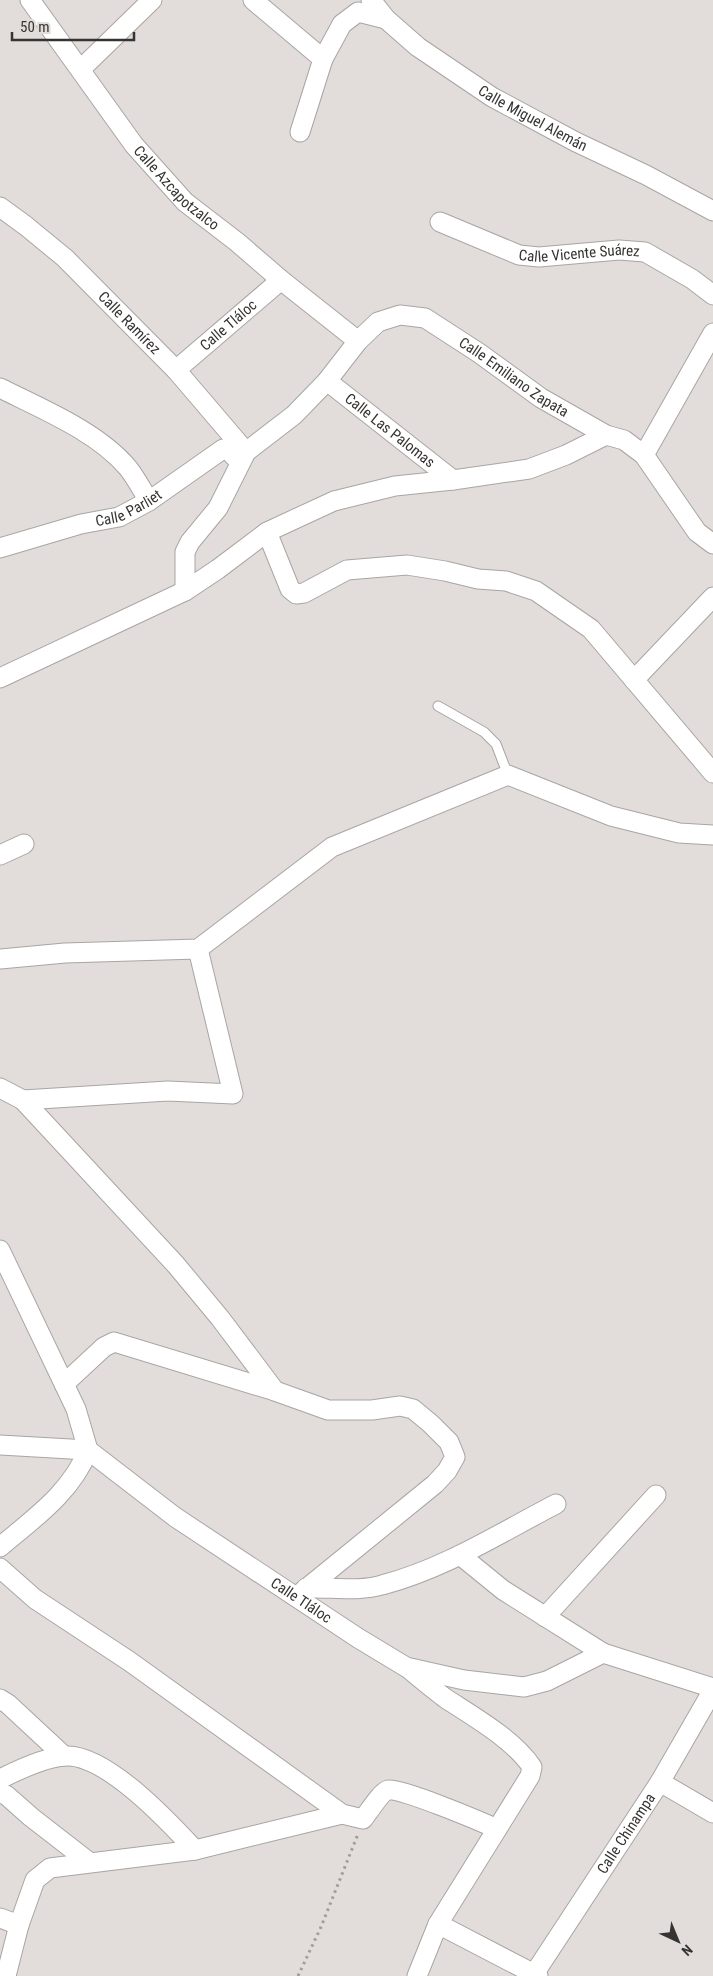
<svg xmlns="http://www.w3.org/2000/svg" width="713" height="1976" font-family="'Roboto Condensed',sans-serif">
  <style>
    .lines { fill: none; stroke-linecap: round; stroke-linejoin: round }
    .service-casing { stroke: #a9a5a2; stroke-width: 11 }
    .minor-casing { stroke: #a9a5a2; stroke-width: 21 }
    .path { stroke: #a19d9a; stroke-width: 3; stroke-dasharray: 2.5 4; stroke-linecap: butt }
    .service { stroke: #fff; stroke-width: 9 }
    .minor { stroke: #fff; stroke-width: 19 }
    .labels { text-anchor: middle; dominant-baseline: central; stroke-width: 4.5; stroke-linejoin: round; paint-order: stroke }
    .street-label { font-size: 15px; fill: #363432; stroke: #e2ddda }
  </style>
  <rect width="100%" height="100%" fill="#e2ddda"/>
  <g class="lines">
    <defs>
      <path id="service" d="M438 706 484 732 496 744 508 775"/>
      <g id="minor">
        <path id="s1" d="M30 0 134 145 185 202 237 242 281 280 358 341"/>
        <path d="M253 0 323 59"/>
        <path id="s2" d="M371 0 386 19 418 47 492 97 576 142 646 175 713 211"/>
        <path d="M81 69 152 0"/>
        <path d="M300 132 323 59 342 24 358 12 386 19"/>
        <path id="s3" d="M0 207 26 226 65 258 176 370 246 452"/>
        <path id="s4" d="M440 222 519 255 539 257 619 250 645 252 692 279 713 295"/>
        <path id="s5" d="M176 370 281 280"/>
        <path id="s6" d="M327 381 453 480"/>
        <path d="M0 388C42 409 98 432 128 468 136 478 142 490 149 501"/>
        <path d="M644 455 713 333"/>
        <path d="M267 532 290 589 296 594 304 593 347 570 407 565 445 571 478 579 506 581 536 591 591 629 713 773"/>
        <path id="s7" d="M0 548 81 524 119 517 149 501 223 449H227L240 462"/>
        <path id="s8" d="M185 591V552L190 542 218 508 246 452 294 415 327 381 358 341 378 322 400 315 425 318 479 353 541 398 606 435 624 440 644 455 697 532 713 544"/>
        <path d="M0 678 185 591 218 569 267 532 334 501 395 486 453 480 529 469 566 455 606 435"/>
        <path d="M634 680 713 597"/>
        <path d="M0 855 24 844"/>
        <path d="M0 959 65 953 198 949 332 847 508 775 611 816 679 833 713 835"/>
        <path d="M0 1088 23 1100 168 1091 233 1094 198 949"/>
        <path d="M23 1100 176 1265 220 1318 275 1391 328 1410H372L400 1406 413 1409 431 1424 449 1442 455 1457 447 1471 435 1484 296 1597"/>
        <path id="s9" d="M0 1250 76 1409 88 1450 175 1517 358 1638 406 1667 464 1680 524 1687 547 1681 603 1653 713 1688"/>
        <path d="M64 1384 104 1347 114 1342 275 1391"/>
        <path d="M0 1445 88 1450C72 1492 33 1519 0 1547"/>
        <path d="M460 1555 503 1590 603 1653"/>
        <path d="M0 1568 35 1599 129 1661 342 1814 363 1819C368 1813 381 1792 388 1790 399 1787 482 1822 497 1829"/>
        <path d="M306 1588C331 1587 358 1592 382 1585 444 1569 500 1533 556 1504"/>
        <path d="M545 1617 656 1495"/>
        <path d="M409 1669C421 1679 433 1689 445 1698 474 1717 513 1739 532 1767L530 1776 438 1924 417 1976"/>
        <path d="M0 1699 8 1704 64 1756"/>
        <path d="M0 1779C16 1771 47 1757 65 1756 105 1753 169 1822 195 1850"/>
        <path d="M660 1782 713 1813"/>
        <path d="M0 1793 6 1795 31 1817 89 1862"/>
        <path d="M0 1918 19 1925"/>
        <path d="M438 1924 538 1976"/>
        <path id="s10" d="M534 1974 660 1782 713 1690"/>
        <path d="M6 1976 19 1925 35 1880 50 1868 195 1850 342 1814"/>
      </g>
    </defs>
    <use href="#service" class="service-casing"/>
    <use href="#minor" class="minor-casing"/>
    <path class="path" d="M298 1976 321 1927 358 1834"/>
    <use href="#service" class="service"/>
    <use href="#minor" class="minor"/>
  </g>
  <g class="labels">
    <g class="street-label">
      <text stroke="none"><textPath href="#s2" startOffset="202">Calle Miguel Alemán</textPath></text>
      <text stroke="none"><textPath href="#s1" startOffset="239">Calle Azcapotzalco</textPath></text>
      <text stroke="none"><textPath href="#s4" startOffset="146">Calle Vicente Suárez</textPath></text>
      <text stroke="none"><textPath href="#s3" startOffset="174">Calle Ramírez</textPath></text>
      <text stroke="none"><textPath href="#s5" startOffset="69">Calle Tláloc</textPath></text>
      <text stroke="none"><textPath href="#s8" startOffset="498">Calle Emiliano Zapata</textPath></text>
      <text stroke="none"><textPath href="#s6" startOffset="80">Calle Las Palomas</textPath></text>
      <text stroke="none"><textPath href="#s7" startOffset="135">Calle Parliet</textPath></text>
      <text stroke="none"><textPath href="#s9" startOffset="480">Calle Tláloc</textPath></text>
      <text stroke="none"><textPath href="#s10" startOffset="168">Calle Chinampa</textPath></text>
    </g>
  </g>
  <g transform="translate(678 1941) rotate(136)" stroke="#e2ddda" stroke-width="4" paint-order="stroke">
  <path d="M0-4L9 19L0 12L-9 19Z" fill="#363432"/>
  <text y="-8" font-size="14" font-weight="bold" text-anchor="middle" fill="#363432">N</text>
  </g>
  <path d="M12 32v8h122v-8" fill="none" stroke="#363432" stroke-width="2.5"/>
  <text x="20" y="32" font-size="15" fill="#363432" stroke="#e2ddda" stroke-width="4" paint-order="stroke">50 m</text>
</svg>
